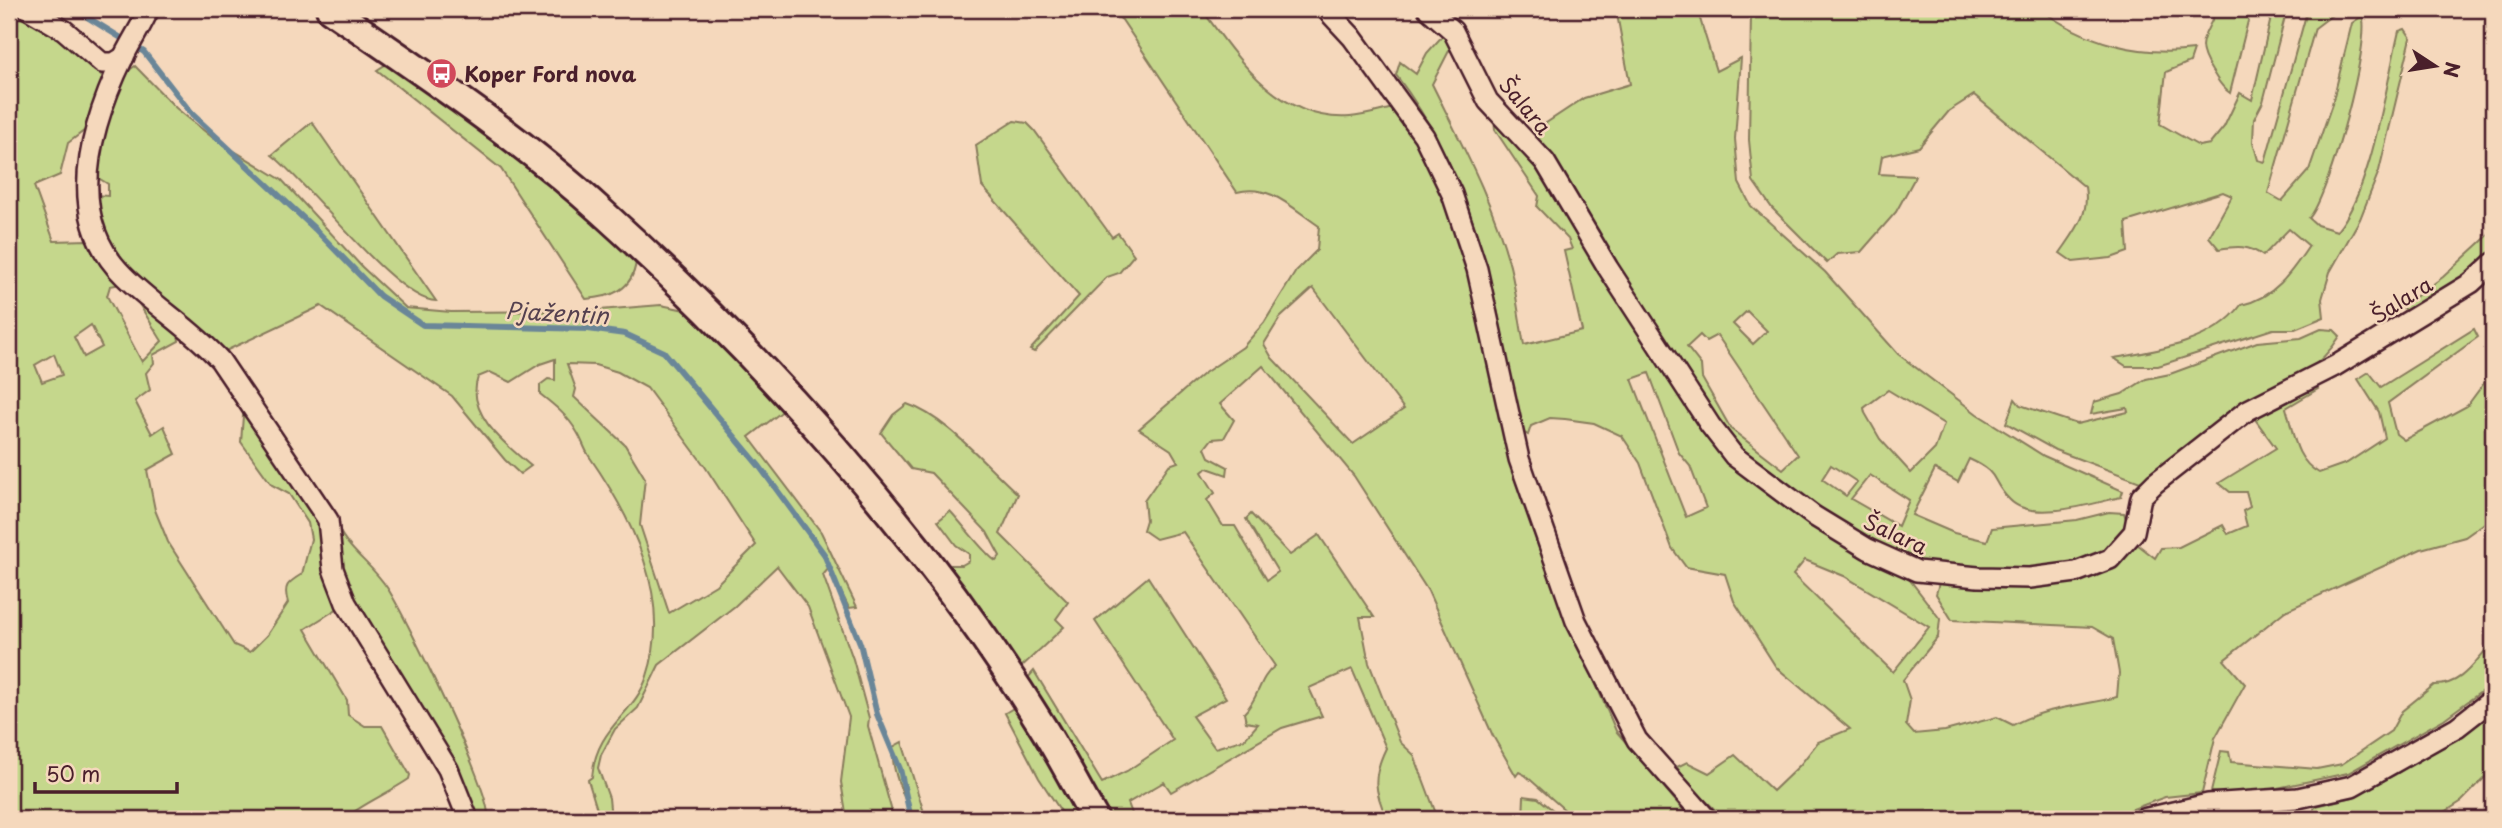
<svg xmlns="http://www.w3.org/2000/svg" width="2502" height="828" font-family="'Playpen Sans',sans-serif">
  <style>
    .green { fill: #c5d78c; stroke: #887b5c; stroke-width: 2; fill-rule: evenodd }
    .lines { fill: none; stroke-linecap: round; stroke-linejoin: round }
    .stream { stroke: #6a8698; stroke-width: 6 }
    .minor-casing { stroke: #4a1f2b; stroke-width: 24 }
    .major-casing { stroke: #4a1f2b; stroke-width: 32 }
    .minor { stroke: #f5d8bc; stroke-width: 19 }
    .major { stroke: #f5d8bc; stroke-width: 26 }
    .labels { text-anchor: middle; dominant-baseline: central; stroke-width: 5; stroke-linejoin: round; paint-order: stroke }
    .poi-label { font-size: 21px; font-weight: bold; fill: #4a1f2b; stroke: #f5d8bc; text-anchor: start }
    .street-label { font-size: 21px; fill: #4a1f2b; stroke: #f5d8bc }
    .water-label { font-size: 23px; font-style: italic; fill: #55414f; stroke: #f5d8bc }
  </style>
  <rect width="100%" height="100%" fill="#f5d8bc"/>
  <filter id="ink" filterUnits="userSpaceOnUse"><feTurbulence type="fractalNoise" baseFrequency=".0143" numOctaves="2"/><feDisplacementMap in="SourceGraphic" scale="14" xChannelSelector="R" yChannelSelector="G"/><feConvolveMatrix kernelMatrix="1 2 1 2 8 2 1 2 1" color-interpolation-filters="sRGB"/></filter>
  <g filter="url(#ink)">
    <g class="green">
      <path d="M9 9C36 9 90 60 107 82L89 127 68 143 60 175 34 186 54 241 88 240 117 274 178 333 179 341 153 355 154 363 146 373 150 390 135 401 152 434 164 426 176 454 147 470 155 510 168 542 234 645 250 652 267 635 288 603C283 586 287 583 302 574L311 539 308 523 289 494 272 485 241 442 244 403 323 519 343 605 305 629 347 700 348 715 365 726H382L410 775 409 779C387 794 364 803 344 819H9ZM126 283 162 341 142 362 107 296 110 286ZM91 325 102 347 84 357 74 337ZM54 354 62 375 42 382 35 365Z"/>
      <path d="M1108 9H1205L1206 15C1241 64 1282 122 1350 117 1366 116 1383 110 1398 107L1439 188 1470 274 1512 471 1548 573 1616 731 1691 819H1575L1525 775 1519 772 1516 776 1493 736 1428 591 1354 476 1263 366 1220 404 1234 420 1224 438 1212 439 1205 448 1209 457 1228 467 1227 475 1207 468 1202 472 1215 493 1207 500 1223 526H1235L1267 580 1278 572 1246 519 1251 514 1290 555 1319 535 1374 617H1360L1369 663 1400 742 1414 755 1438 819H1387C1374 790 1372 777 1386 748L1352 669 1309 688 1322 716 1282 728 1171 792 1164 782 1128 803 1134 819H1110L1025 681 1034 671 1102 783 1127 771 1173 740 1095 621 1148 577 1226 698 1192 716 1215 748 1245 739 1258 724 1246 722 1244 713C1259 699 1259 677 1275 666L1183 532 1156 539 1143 530 1146 520 1144 501 1169 465 1178 462 1171 450 1139 429 1203 374 1243 347 1264 323 1296 271 1317 250 1319 226C1293 209 1270 183 1237 192L1122 20ZM1313 288 1404 409 1353 444 1272 358 1264 344 1280 318Z"/>
      <path d="M1616 9H1697L1716 71 1741 58 1735 139 1739 183 1751 206 1825 272 1898 354 1977 414 2044 456 2123 491 2121 497C2094 503 2032 523 2010 500 1989 480 2002 474 1969 459L1958 482 1935 469 1912 515 1954 533 1987 541 1992 528 2077 520 2109 512 2124 513 2127 522 2122 538 2105 554 2080 565 2011 572 1911 562 1831 520 1728 442 1531 133 1584 98 1630 84ZM1747 311 1767 331 1753 344 1733 324ZM1700 335 1706 341 1717 335 1798 455 1783 469 1731 429 1702 378 1701 365 1687 347ZM1888 390 1944 424 1935 449 1911 473 1880 439 1865 413 1864 408ZM1831 465 1857 482 1846 496 1822 479ZM1870 475 1909 500 1898 526 1851 499Z"/>
      <path d="M1763 9H2040C2084 42 2138 57 2194 50L2190 62 2166 72 2160 124 2199 146 2210 144 2224 127 2240 93 2252 100 2273 9H2287L2263 102 2254 119 2253 142 2258 160 2265 162 2306 15 2315 9H2340L2315 28 2268 193 2282 201 2309 170 2332 104 2352 23 2362 16C2372 40 2328 199 2309 218L2317 225 2337 231C2372 189 2386 85 2399 31L2405 29 2411 38 2379 171 2360 219 2330 272 2322 299 2324 317 2295 329H2273L2158 366H2126L2114 358C2156 351 2215 342 2241 305 2274 298 2291 273 2309 246L2289 229 2263 256C2249 245 2237 246 2219 249L2209 237 2232 196 2223 192 2126 222 2128 252 2111 258 2073 262 2060 253C2075 231 2090 215 2085 187L1974 95 1949 111 1919 147 1882 156 1879 174 1915 176 1913 181 1896 212 1861 252 1837 254 1827 263 1772 208 1753 181 1749 140 1751 13Z"/>
      <path d="M2217 9H2251L2230 93C2220 86 2219 81 2212 71 2193 41 2205 39 2217 9Z"/>
      <path d="M1445 33 1451 47 1432 84C1461 143 1493 201 1510 266 1516 291 1519 318 1524 345L1582 331 1564 251 1572 249 1568 239 1537 207 1539 196 1495 130 1494 119 1511 136 1541 175 1708 432 1906 575 1940 619 1938 637 1903 680 1910 700 1906 725 1914 734 1945 731 1997 717 2013 725C2045 707 2082 706 2117 697L2119 673 2113 639 2092 627 1952 620 1936 594 1939 583 2111 566 2137 544 2155 558 2161 548 2179 547 2223 525 2228 534 2247 526 2243 511 2250 507 2246 492H2230L2219 483 2276 448 2252 415 2314 383 2318 389 2286 408C2294 433 2294 459 2319 473L2347 463 2385 438 2379 412 2358 379 2369 372 2381 387 2474 329 2478 337 2388 403 2396 434 2404 440 2467 406 2493 371V517L2465 537 2421 549 2285 611 2224 660 2245 684 2215 738 2202 793 2165 797 2106 819H1725L1688 784 1677 767 1687 762 1709 773 1735 755 1773 791 1800 765 1818 742 1850 729 1776 667 1734 601 1725 574 1686 567 1672 548 1640 463 1622 436 1594 423 1565 419 1550 418 1531 426 1528 435 1521 431C1495 298 1480 186 1396 75L1400 62 1416 74 1427 53ZM1649 373 1679 453 1690 466 1706 508 1686 517 1632 379ZM1805 560 1844 576 1929 627 1893 672 1793 575Z"/>
      <path d="M388 63 514 155 601 228 636 262C632 291 611 297 586 299L501 169 377 70Z"/>
      <path d="M135 66 176 108 213 138 282 180 362 267 406 308 451 312 587 311 661 305 685 310 784 410 749 437 821 532 857 607 849 608 829 568 823 575 853 659 869 718 868 726 894 819H847L841 782 849 717 808 607 777 566 735 606 659 665 638 708 615 729 601 755 598 768 609 798 611 819H600L588 780 592 777C596 726 635 715 647 676 673 598 632 518 589 456 584 448 582 440 577 432 568 416 554 405 540 394V385L548 379 555 380V359L540 364 511 382 490 372 478 377C465 413 505 444 531 466L520 474 505 460 452 396 321 306 219 354 128 268 101 227 95 195 108 196V184L95 176C99 145 107 83 135 66ZM567 364 595 365 618 372 647 388 704 465 756 545 716 585 669 613 640 525 645 478 625 445 574 397 576 389Z"/>
      <path d="M1014 121 1027 123 1034 130 1112 237 1118 233 1134 255 1119 273 1107 277 1034 352 1030 350 1079 296 982 186 976 145Z"/>
      <path d="M312 122 436 301C396 301 310 184 272 155Z"/>
      <path d="M2493 231V256L2406 318 2403 306 2443 277Z"/>
      <path d="M2321 329 2334 330 2340 336C2315 377 2263 398 2224 422 2195 441 2168 462 2140 482L2055 450 2006 423 2015 399 2020 405 2077 424 2128 412 2127 408 2091 414 2094 402 2122 394 2146 379 2170 374 2257 342 2301 338Z"/>
      <path d="M907 404C947 417 986 466 1018 494L1000 534 1068 602 1056 619 1064 627 1017 671 945 565H962L969 561V554L956 545 938 521 950 511C960 521 987 557 996 561L1000 556 987 532 931 473 911 469 881 433 893 415Z"/>
      <path d="M333 518C347 552 370 561 388 589 407 619 493 795 488 819H473L348 600Z"/>
      <path d="M2493 642V683L2444 719 2348 773 2249 794 2211 792 2221 751 2229 752 2231 762 2317 769 2342 764 2391 731 2402 711 2434 685C2462 686 2475 661 2493 642Z"/>
      <path d="M1015 707 1083 819H1066L1039 778 1005 713Z"/>
      <path d="M2493 709V769L2462 801 2434 819H2311L2315 806 2353 797 2398 773Z"/>
      <path d="M902 742 926 819H913C905 798 890 770 893 747Z"/>
      <path d="M1524 796 1538 798 1564 819H1523Z"/>
    </g>
    <g class="lines">
      <path class="stream" d="M74 9 144 52 192 114 315 229 380 296 423 325 588 329 625 334 664 352 760 467 824 554 860 643 877 714 900 769 911 819"/>
      <defs>
        <g id="minor">
          <path d="M28 9 64 30 102 63H114L124 57"/>
          <path d="M149 9C142 25 132 40 124 56 91 124 62 216 124 276 154 306 192 329 220 360L328 520 333 569 346 603 448 769 468 819"/>
          <path d="M1326 9 1352 37 1424 136 1452 194 1477 269 1519 459 1576 621 1637 740 1707 819"/>
          <path d="M1428 9 1453 31 1488 101 1545 162 1608 268 1710 425 1734 456 1814 516 1868 549 1917 571 1978 577 2030 578 2076 572 2110 559 2134 532 2141 497 2155 483 2248 410 2335 366 2471 283 2493 263"/>
          <path d="M2143 819 2208 804 2298 798 2352 786 2457 727 2493 699"/>
        </g>
        <path id="major" d="M330 9C423 73 518 136 602 212 765 359 926 538 1042 726 1061 756 1077 788 1095 819"/>
      </defs>
      <use href="#minor" class="minor-casing"/>
      <use href="#major" class="major-casing"/>
      <use href="#minor" class="minor"/>
      <use href="#major" class="major"/>
    </g>
  </g>
  <defs>
    <symbol id="bus-disc" viewBox="-11 -11 22 22"><circle r="9.5" fill="#d1495b" stroke="#f5d8bc"/><path d="M-5-6H5V4H4V6H2V4H-2V6H-4V4H-5ZM-3.5-4V0h7V-4ZM-3.5 1.2v1.5H-2V1.2ZM2 1.2v1.5H3.5V1.2Z" fill="#fff"/></symbol>
  </defs>
  <g fill-rule="evenodd">
    <use href="#bus-disc" x="424" y="56" width="35" height="35"/>
  </g>
  <g class="labels">
    <g class="poi-label">
      <text x="464" y="73">Koper Ford nova</text>
    </g>
    <g class="street-label">
      <text transform="translate(1526 105) rotate(50)">Šalara</text>
      <text transform="translate(2401 299) rotate(-32)">Šalara</text>
      <text transform="translate(1896 533) rotate(25)">Šalara</text>
    </g>
    <g class="water-label">
      <text transform="translate(557 312) rotate(3)">Pjažentin</text>
    </g>
  </g>
  <rect width="2502" height="828" fill="none" stroke="#f5d8bc" stroke-width="35"/>
  <rect x="18" y="18" width="2467" height="793" fill="none" stroke="#4a1f2b" stroke-width="2.5" filter="url(#ink)"/>
  <g transform="translate(2435 66) rotate(102)" stroke="#f5d8bc" stroke-width="5" paint-order="stroke">
  <path d="M0-5L12 26L0 18L-12 26Z" fill="#4a1f2b"/>
  <text y="-10" font-size="19" font-weight="bold" text-anchor="middle" fill="#4a1f2b">N</text>
  </g>
  <path d="M35 782v10h142v-10" fill="none" stroke="#4a1f2b" stroke-width="3.5"/>
  <text x="46" y="782" font-size="21" fill="#4a1f2b" stroke="#f5d8bc" stroke-width="5" paint-order="stroke">50 m</text>
</svg>
